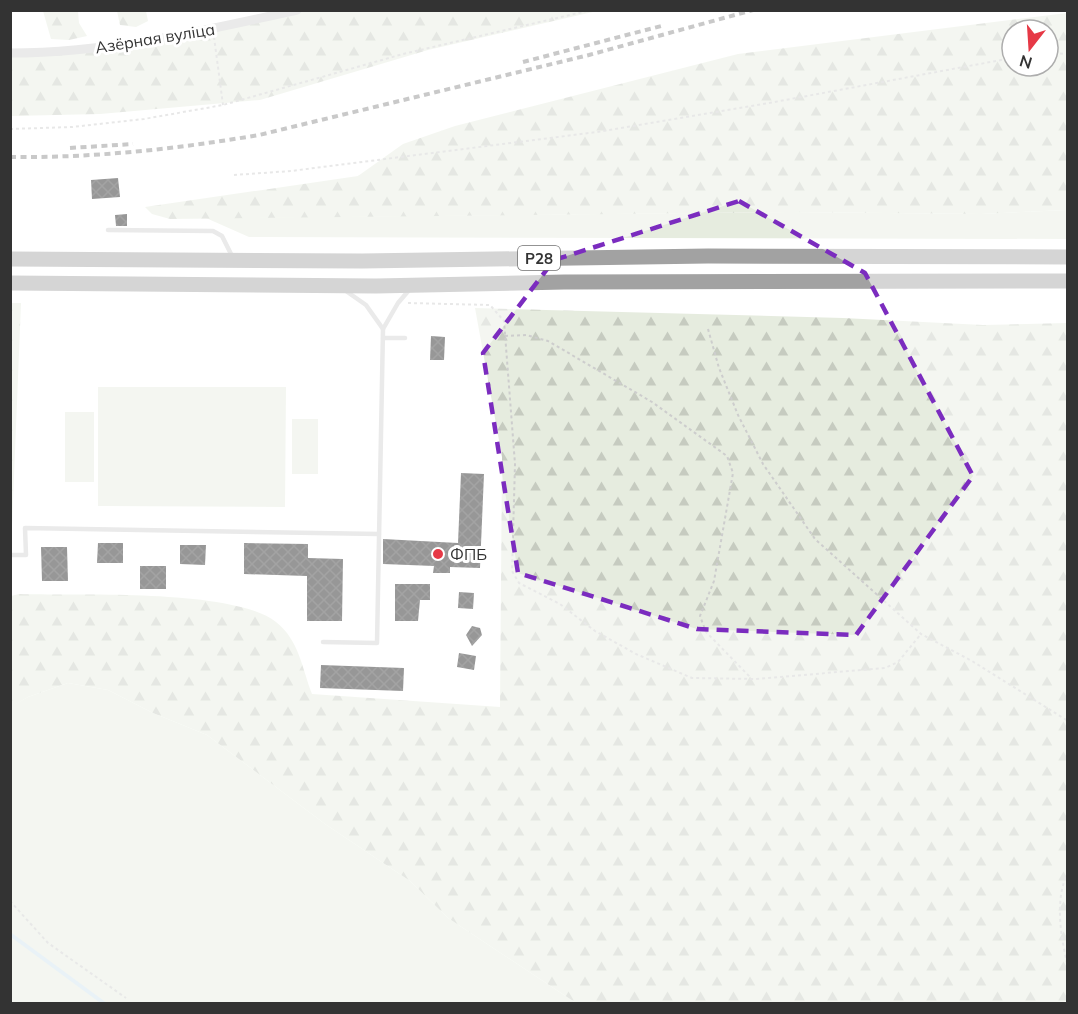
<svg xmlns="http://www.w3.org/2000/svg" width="1078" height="1014" font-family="Mulish,sans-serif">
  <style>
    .green { fill: #e6ecdf }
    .forest { fill: url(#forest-firs); fill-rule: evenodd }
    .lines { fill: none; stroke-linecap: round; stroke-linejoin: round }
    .stream { stroke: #cfe2ee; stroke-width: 4 }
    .building { fill: url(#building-cross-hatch) }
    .path { stroke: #cdcdcd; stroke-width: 2; stroke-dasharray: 3 3; stroke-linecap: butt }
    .service { stroke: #d0d0d0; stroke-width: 4.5 }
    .minor { stroke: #d0d0d0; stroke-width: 9 }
    .trunk { stroke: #a2a2a2; stroke-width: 15 }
    .rail { stroke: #888; stroke-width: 4; stroke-dasharray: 6 4.5; stroke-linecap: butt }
    .marked { fill: none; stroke: #7b2cbf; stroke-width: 4.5; stroke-dasharray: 12 8; stroke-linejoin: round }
    .poi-dot { fill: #e63946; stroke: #fff; stroke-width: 2 }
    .labels { text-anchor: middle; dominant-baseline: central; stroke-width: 6; stroke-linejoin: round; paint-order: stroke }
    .shield { fill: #fff; stroke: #707070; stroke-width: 1.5 }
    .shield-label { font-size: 15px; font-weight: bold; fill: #333 }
    .street-label { font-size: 16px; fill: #333; stroke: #fff }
    .poi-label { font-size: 16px; fill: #333; stroke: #fff; text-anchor: start }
  </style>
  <defs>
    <pattern id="forest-firs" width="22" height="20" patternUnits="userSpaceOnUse" patternTransform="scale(1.5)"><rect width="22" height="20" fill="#e6ecdf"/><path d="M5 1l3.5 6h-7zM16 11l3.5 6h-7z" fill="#c6cbc0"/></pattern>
    <pattern id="building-cross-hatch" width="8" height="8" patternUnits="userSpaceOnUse" patternTransform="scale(1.5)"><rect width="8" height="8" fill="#1a1a1a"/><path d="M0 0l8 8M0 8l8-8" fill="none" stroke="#333"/></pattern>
  </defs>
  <rect width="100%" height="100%" fill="#fff"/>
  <g class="green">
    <path d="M1067 210 1068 239 249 237 206 218 790 212 981 214Z"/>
    <path d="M98 387H286L285 507 98 506Z"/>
    <rect x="65" y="412" width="29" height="70"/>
    <rect x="292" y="419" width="26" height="55"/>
    <path d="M68 683 108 690 153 713 207 735 325 824 410 881 448 918 576 1003H11L10 707 28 697Z"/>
  </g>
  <g class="forest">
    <path d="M43 11H78L79 23 87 36 69 40 51 39Z"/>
    <path d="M117 11H146L148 21 136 27 120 25Z"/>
    <path d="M297 11H597L428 50 260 100 100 114 11 116V52L55 53Z"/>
    <path d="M1067 13V210L981 214 790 212 170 219 152 214 145 207 358 176 403 144 455 126 738 54ZM1012 30H1048V66H1012Z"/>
    <path d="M10 303H21L11 551H10Z"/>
    <path d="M475 308 843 318 983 325 1067 323V1003H576L448 918 410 881 325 824 207 735 153 713 108 690 68 683 28 697 11 707V596L19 594C77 596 232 588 276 622 299 640 302 668 312 694L500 707 502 457Z"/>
  </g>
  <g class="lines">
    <path class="stream" d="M10 934 105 1004"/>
  </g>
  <g class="building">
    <path d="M118 178 120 197 92 199 91 180Z"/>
    <path d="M127 214V226H116L115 215Z"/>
    <path d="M431 336 445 337 444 360H430Z"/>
    <path d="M461 473 484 474 480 568 450 567V573H433L434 566 383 564V539L458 543Z"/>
    <path d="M98 543H123V563H97Z"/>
    <path d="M244 543 308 544V558L343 559 342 621H307V576L244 574Z"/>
    <path d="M180 545H206L205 565 180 564Z"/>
    <path d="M41 547H67L68 581H42Z"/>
    <rect x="140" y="566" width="26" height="23"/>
    <path d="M395 584H430V600H420L418 621H395Z"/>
    <path d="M459 592 474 593 473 609 458 608Z"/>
    <path d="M472 626 480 628 482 635 472 646 466 635Z"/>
    <path d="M459 653 476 656 474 670 457 667Z"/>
    <path d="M321 665 404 668 403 691 320 688Z"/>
  </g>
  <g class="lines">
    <g class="path">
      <path d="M214 37 223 105"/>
      <path d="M1048 53 1068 54"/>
      <path d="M10 129 72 127 144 119 223 105 403 54 591 10"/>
      <path d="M234 175 291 171 597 132 769 103 1012 58"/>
      <path d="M408 303 490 305 504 321 515 464 512 571 519 583 560 604 595 631 636 654 692 678 756 679 885 668 898 662 921 634"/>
      <path d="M708 329 719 368 738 415 763 464 815 539 921 634 972 661 1068 721"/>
      <path d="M505 336 526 335 548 341 652 402 727 456 733 473 714 581 700 616 706 632 751 678"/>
      <path d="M1068 872C1054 900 1061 938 1068 967"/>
      <path d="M10 901 48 943 126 998"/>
    </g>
    <g class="service">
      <path d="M108 230 213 231 222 236 232 256"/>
      <path d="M346 291 366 305 383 329"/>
      <path d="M383 338H405"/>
      <path d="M10 555H26L25 528 379 534"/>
      <path d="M323 642 377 643 383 329 398 303 410 289"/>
    </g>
    <path class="minor" d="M10 53C107 53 203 31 297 10"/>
    <g class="trunk">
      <path d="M10 259 362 261 708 256 1068 257"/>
      <path d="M10 283 376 286 564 282 1068 281"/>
    </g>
    <g class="rail">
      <path d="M523 62 665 25"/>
      <path d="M70 148 133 144"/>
      <path d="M10 157C94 158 176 149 259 135L589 55 753 10"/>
    </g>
  </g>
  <path d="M0 0H1078V1014H0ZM739 201 865 273 973 476 856 635 697 629 518 573 483 353 554 260Z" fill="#fff" fill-opacity=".55" fill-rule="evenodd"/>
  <path class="marked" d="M739 201 865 273 973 476 856 635 697 629 518 573 483 353 554 260Z"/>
  <circle class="poi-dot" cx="438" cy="554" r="6"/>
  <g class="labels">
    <rect class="shield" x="518" y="246" width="42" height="24" rx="4.5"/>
    <g class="shield-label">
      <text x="539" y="258">Р28</text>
    </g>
    <g class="street-label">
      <text transform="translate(155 38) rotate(-9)">Азёрная вуліца</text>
    </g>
    <g class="poi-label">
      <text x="450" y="554">ФПБ</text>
    </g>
  </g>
  <rect width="1078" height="1014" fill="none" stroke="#333333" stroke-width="24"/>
  <g transform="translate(1030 48) rotate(197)"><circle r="28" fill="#ffffff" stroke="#adadad" stroke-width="1.5"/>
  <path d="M0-4.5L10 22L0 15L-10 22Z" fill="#e63946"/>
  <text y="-9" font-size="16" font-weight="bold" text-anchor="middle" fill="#333333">N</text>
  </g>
</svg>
